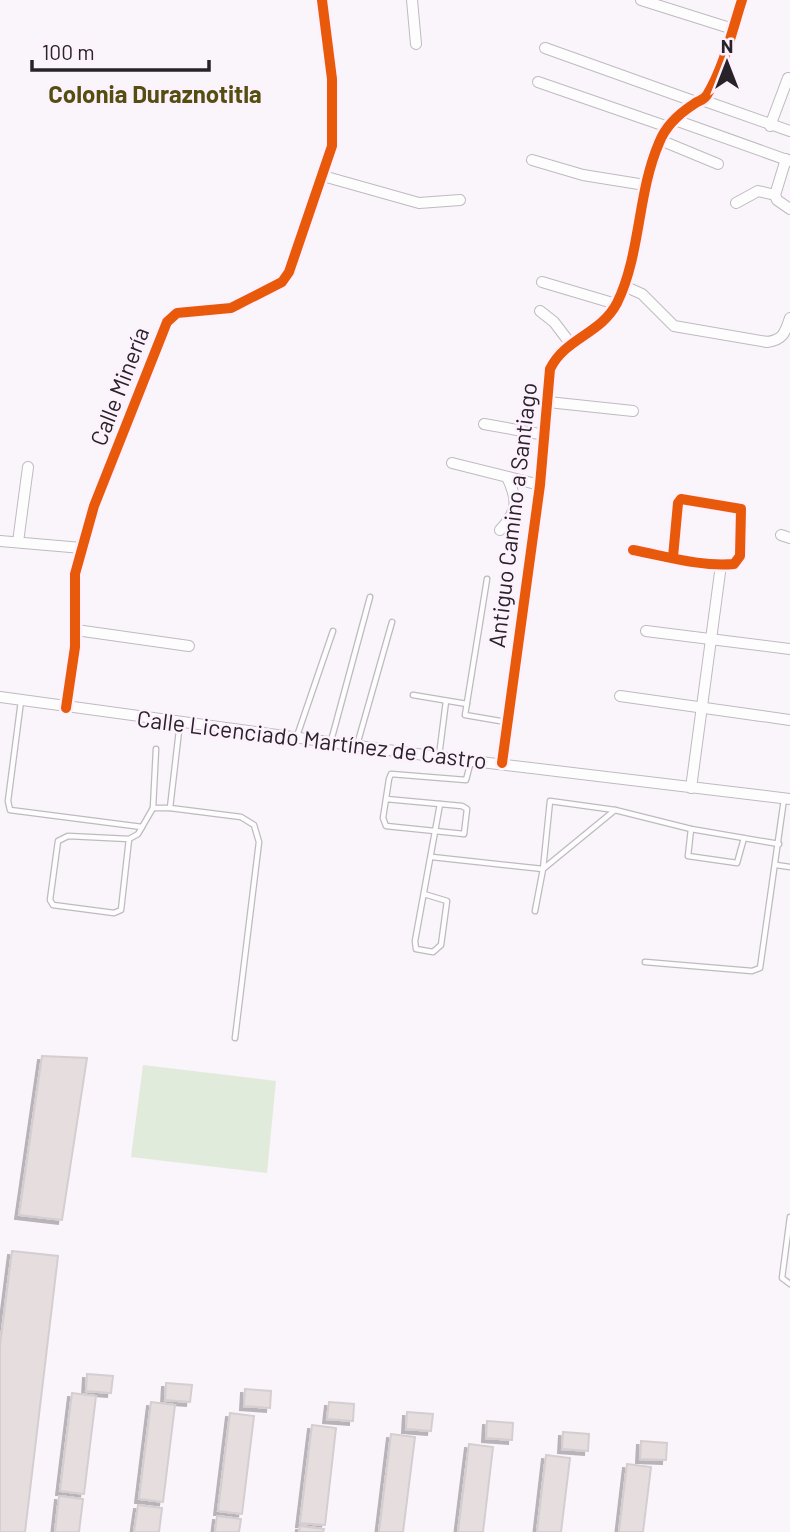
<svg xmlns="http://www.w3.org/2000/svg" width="790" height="1532" font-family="Barlow,sans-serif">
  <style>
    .green { fill: #e1ebdc }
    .building { fill: #e6dddf; stroke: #d5ced0; stroke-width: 2; filter: url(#shadow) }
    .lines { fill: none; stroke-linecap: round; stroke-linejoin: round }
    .lane-casing { stroke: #bfbac0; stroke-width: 7 }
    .street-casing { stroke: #bfbac0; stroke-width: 12 }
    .lane { stroke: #fefdfe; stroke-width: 4.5 }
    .street { stroke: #fefdfe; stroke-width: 10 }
    .cycleway-casing { stroke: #fdf1fe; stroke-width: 15 }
    .cycleway { stroke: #e8590c; stroke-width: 10 }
    .labels { text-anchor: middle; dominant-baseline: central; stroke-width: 5; stroke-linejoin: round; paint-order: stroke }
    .street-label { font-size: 23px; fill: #282329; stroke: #fdf1fe }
    .neighbourhood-label { font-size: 24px; font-weight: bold; fill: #544f11; stroke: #fdf1fe }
  </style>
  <defs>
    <filter id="shadow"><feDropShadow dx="-4" dy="4" stdDeviation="0" flood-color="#0004"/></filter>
  </defs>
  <rect width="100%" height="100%" fill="#faf4fb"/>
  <path class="green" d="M143 1065 276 1081 267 1173 131 1157Z"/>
  <g class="building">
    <path d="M42 1056 87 1058 62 1220 19 1215Z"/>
    <path d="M12 1251 58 1256 25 1532H0V1346Z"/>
    <path d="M87 1374 113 1376 111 1393 86 1391Z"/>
    <path d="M166 1383 192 1385 190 1402 165 1400Z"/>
    <path d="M245 1389 271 1391 270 1408 244 1406Z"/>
    <path d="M72 1393 96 1396 84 1494 60 1491Z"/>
    <path d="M151 1402 175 1405 163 1502 139 1499Z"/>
    <path d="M329 1402 354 1404 353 1421 327 1419Z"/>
    <path d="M407 1412 433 1414 431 1431 406 1429Z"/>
    <path d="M230 1413 254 1416 242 1514 218 1511Z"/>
    <path d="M487 1421 513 1423 512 1440 486 1438Z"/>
    <path d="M312 1425 336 1428 325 1525 300 1523Z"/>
    <path d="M563 1432 589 1434 588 1451 562 1449Z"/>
    <path d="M391 1434 415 1437 403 1532H379Z"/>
    <path d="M641 1441 667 1443 666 1460 640 1459Z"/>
    <path d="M469 1444 493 1447 483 1532H458Z"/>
    <path d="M546 1455 570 1458 561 1532H537Z"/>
    <path d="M627 1464 651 1467 643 1532H619Z"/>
    <path d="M59 1496 83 1499 79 1532H55Z"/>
    <path d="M138 1505 162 1508 159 1532H134Z"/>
    <path d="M217 1516 241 1519 239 1532H215Z"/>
    <path d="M300 1526 324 1529 323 1532H299Z"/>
  </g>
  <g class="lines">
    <defs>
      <g id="lane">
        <path d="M487 579 465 715 506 722"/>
        <path d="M413 695 467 704"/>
        <path d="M21 701 8 801 10 810 142 827"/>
        <path d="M180 722 170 808 241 817 254 825 259 842 235 1038"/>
        <path d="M297 736 333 631"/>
        <path d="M331 741 370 597"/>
        <path d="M357 745 392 622"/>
        <path d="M156 749 153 808H170"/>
        <path d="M439 756 446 701"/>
        <path d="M386 799 462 806 467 809 464 834 386 826 383 818 389 779 391 774 466 780 471 761"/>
        <path d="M691 829 688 856 737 863 744 838"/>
        <path d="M129 839 121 910 114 913 53 905 50 900 58 841 68 836 129 839 138 834 153 808"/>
        <path d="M432 857 543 869 550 801 615 810"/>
        <path d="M776 865 790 867"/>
        <path d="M424 894 447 901 441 945 433 952 416 949 415 941 440 804"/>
        <path d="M535 911 543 869 615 810 691 829 779 844"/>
        <path d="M645 962 752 971 760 968 784 799"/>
        <path d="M790 1217 782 1278 790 1284"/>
      </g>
      <g id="street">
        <path d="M412 0 416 44"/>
        <path d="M641 0 733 29"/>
        <path d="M545 48 696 102"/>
        <path d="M538 82 668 127"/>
        <path d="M702 100 790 131"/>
        <path d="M675 120 790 161"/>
        <path d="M770 126 788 78"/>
        <path d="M660 140 718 164"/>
        <path d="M786 159 775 195 777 200 790 209"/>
        <path d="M532 160 583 175 645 185"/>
        <path d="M323 176 419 203 460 200"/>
        <path d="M736 203 758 191 775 195"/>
        <path d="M542 282 616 304"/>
        <path d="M624 286 642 294 674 326 767 342C783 340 785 333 790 318"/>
        <path d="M540 311 554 322 570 343"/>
        <path d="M548 402 633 411"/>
        <path d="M484 424 545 435"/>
        <path d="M452 463 540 485"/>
        <path d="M500 530C518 511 518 500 507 477"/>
        <path d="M781 535 790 538"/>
        <path d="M0 541 82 548"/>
        <path d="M18 542 28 467"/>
        <path d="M633 550C665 556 701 567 734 564L740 556 741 509 681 499 678 503 673 557"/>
        <path d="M76 630 189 646"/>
        <path d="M646 631 790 649"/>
        <path d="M620 696 790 720"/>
        <path d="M0 697 439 757 790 799"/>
        <path d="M66 708 75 647V574L94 506 167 322 177 313 231 308 282 282 289 272 332 146V79L322 0"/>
        <path d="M502 763 540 485 550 369C565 338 601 334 617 303 641 254 637 194 659 143 665 127 680 113 694 104 699 100 703 101 707 95 724 67 732 31 742 0"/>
        <path d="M691 788 721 565"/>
      </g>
    </defs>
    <use href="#lane" class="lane-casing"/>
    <use href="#street" class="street-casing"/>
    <use href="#lane" class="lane"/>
    <use href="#street" class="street"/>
    <defs>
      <g id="cycleway">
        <path d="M633 550C665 556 701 567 734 564L740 556 741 509 681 499 678 503 673 557"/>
        <path d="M66 708 75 647V574L94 506 167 322 177 313 231 308 282 282 289 272 332 146V79L322 0"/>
        <path d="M502 763 540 485 550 369C565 338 601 334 617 303 641 254 637 194 659 143 665 127 680 113 694 104 699 100 703 101 707 95 724 67 732 31 742 0"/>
      </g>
    </defs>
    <use href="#cycleway" class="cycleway-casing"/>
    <use href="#cycleway" class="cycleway"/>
  </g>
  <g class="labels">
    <g class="street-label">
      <text transform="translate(119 386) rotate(-69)">Calle Minería</text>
      <text transform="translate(512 515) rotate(-83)">Antiguo Camino a Santiago</text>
      <text transform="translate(312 739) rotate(7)">Calle Licenciado Martínez de Castro</text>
    </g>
    <g class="neighbourhood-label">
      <text x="155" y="93">Colonia Duraznotitla</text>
    </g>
  </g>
  <g transform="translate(727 63)" stroke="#fdf1fe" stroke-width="5" paint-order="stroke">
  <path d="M0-5L12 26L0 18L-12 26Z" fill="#282329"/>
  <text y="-10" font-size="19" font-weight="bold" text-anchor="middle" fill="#282329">N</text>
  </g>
  <path d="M32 60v10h177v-10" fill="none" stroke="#282329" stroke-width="3.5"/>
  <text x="42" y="60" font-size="21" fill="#282329" stroke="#fdf1fe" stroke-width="5" paint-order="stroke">100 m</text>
</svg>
